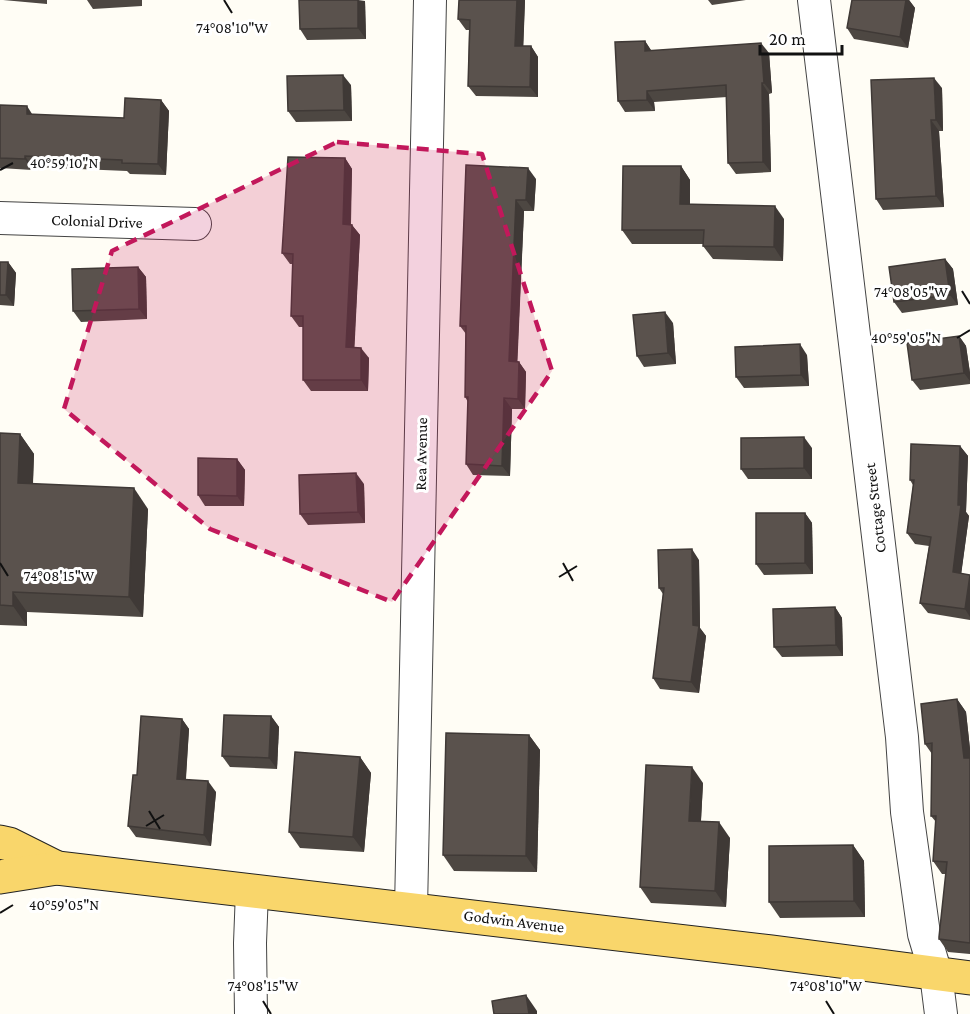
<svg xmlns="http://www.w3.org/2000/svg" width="970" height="1014" font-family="'Crimson Pro',serif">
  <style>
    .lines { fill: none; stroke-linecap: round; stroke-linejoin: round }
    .minor-casing { stroke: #444; stroke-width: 34 }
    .major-casing { stroke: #222; stroke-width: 35 }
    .minor { stroke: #fff; stroke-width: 32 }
    .major { stroke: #f9d66b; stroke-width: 33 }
    .wall { fill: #4d4742 }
    .shaded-wall { fill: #3f3936 }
    .building { fill: #5a524d; stroke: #3f3936; stroke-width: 1.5 }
    .marked { fill: #c2185b; fill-opacity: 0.2; stroke: #c2185b; stroke-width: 4.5; stroke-dasharray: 12 8; stroke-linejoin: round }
    .ticks { fill: none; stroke: #111; stroke-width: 2 }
    .labels { text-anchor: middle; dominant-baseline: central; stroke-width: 6; stroke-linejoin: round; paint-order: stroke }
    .street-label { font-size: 16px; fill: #111; stroke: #fff }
    .ticks-label { font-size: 15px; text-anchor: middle; fill: #111; stroke: #fff; stroke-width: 6; stroke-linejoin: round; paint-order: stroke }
  </style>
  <rect width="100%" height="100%" fill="#fffdf5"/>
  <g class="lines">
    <defs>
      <g id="minor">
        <path d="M814 0 902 737 907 812 924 934 936 974 941 1014"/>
        <path d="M0 218 195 224"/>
        <path d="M411 909 430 0"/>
        <path d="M251 1014 250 943 252 891"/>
      </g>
      <g id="major">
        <path d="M0 842 9 844 57 868"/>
        <path d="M0 877 57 868 771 952 970 978"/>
      </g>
    </defs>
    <use href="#minor" class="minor-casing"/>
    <use href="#major" class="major-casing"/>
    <use href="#minor" class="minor"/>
    <use href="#major" class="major"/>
  </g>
  <g class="wall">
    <path d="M3 0H47V4Z"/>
    <path d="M87 0H142V6L93 9Z"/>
    <path d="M459 0H525L523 46H531L538 57V97L476 96 468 86 469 30H466L458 19Z"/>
    <path d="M708 0H746L712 5Z"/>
    <path d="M852 0H909L915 8 908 48 854 39 847 28Z"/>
    <path d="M365 1 366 39 307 40 300 29Z"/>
    <path d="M645 41 651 50 769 53 772 93 769 94 771 172 736 174 728 163 727 97 654 102 655 111 625 112 618 101Z"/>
    <path d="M351 85 352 121 296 122 288 111Z"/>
    <path d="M942 88 943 131H939L944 207 883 210 876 199Z"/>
    <path d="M161 100 169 111 166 175 130 174 127 171 32 167V170L0 168V105L33 115 124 118Z"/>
    <path d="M345 158 352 169 351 224 360 235 354 347 369 358 368 391H311L303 380V327H299L291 316 293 264H290L282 253Z"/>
    <path d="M466 165 536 179 534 211H524L517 362H519L526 372 525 409H512L510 476 473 475 466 464 468 402 465 397 466 334 460 326Z"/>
    <path d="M681 166 690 180V204L784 219 783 261 713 259 703 246V244H632L622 230Z"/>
    <path d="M945 259 953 269 958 305 902 313 894 302Z"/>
    <path d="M0 262H8L16 273 14 306 0 305Z"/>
    <path d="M138 267 146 277 147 319 81 322 73 311Z"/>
    <path d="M673 323 676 364 644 367 637 356Z"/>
    <path d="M959 336 966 346 970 373V384L920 390 912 380Z"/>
    <path d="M807 355 809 386 744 388 736 377Z"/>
    <path d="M0 433 20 434 34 454 33 484 148 509 143 617 27 612V626L0 625Z"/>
    <path d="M960 446 968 456 966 512 969 516 961 574 970 575V620L928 613 920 603 929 546 915 544 907 533 913 485 910 480Z"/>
    <path d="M812 448V479H748L741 469Z"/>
    <path d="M237 459 245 470 244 506H205L198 495Z"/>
    <path d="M364 484 365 523 308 525 300 514Z"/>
    <path d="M805 513 812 523 813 574 764 575 756 564Z"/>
    <path d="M699 560 700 628 706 636 699 693 660 689 653 678 663 594 659 588Z"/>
    <path d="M835 607 842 618 843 656 782 657 774 647Z"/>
    <path d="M957 699 966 712 970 749V954L948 952 939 939 946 874H942L933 861 936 822 931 816 932 754 925 744Z"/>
    <path d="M271 716 279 727 277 769 230 767 222 756Z"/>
    <path d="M182 719 189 729 186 779 216 792 211 846 136 837 128 826 137 775Z"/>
    <path d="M529 735 540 750 537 872 454 871 443 855Z"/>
    <path d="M360 757 371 773 364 852 300 848 289 832Z"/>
    <path d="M703 783 701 821 730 838 726 907 651 903 640 887Z"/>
    <path d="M853 845 864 861 865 917 780 918 769 902Z"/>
  </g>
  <g class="shaded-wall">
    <path d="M358 0 365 1 366 39 358 28Z"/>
    <path d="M517 0H525L523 57 515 46Z"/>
    <path d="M906 0H909L915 8 908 48 900 37Z"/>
    <path d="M645 41 652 52 645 51Z"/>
    <path d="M761 43 769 53 772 93 764 83Z"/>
    <path d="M531 46 538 57V97L530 87Z"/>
    <path d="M343 75 351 85 352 121 344 110Z"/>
    <path d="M934 78 942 88 943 131 936 120Z"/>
    <path d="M762 83 769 94 771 172 763 162Z"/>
    <path d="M647 91 654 102 655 111 647 100Z"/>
    <path d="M161 100 169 111 166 175 158 164Z"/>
    <path d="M27 106 34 117 27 114Z"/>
    <path d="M931 120 939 131 944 207 936 196Z"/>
    <path d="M25 156 32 167V170L25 159Z"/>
    <path d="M345 158 352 169 350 235 343 224Z"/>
    <path d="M681 166 690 180V217L680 204Z"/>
    <path d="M528 168 536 179 534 211 526 200Z"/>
    <path d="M516 200 524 211 517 372 509 361Z"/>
    <path d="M775 206 784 219 783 261 774 247Z"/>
    <path d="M352 225 360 235 354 358 346 347Z"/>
    <path d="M945 259 953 269 958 305 950 295Z"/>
    <path d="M8 262 16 273 14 306 6 295Z"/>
    <path d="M138 267 146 277 147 319 139 309Z"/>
    <path d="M665 312 673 323 676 364 668 353Z"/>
    <path d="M959 336 966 346 970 373V381L964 373Z"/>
    <path d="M800 344 807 355 809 386 801 375Z"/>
    <path d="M361 348 369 358 368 391 361 380Z"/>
    <path d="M519 362 526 372 525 409 518 399Z"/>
    <path d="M504 398 512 409 510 476 502 466Z"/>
    <path d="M20 434 34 454 32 504 18 483Z"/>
    <path d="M804 437 812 448V479L804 468Z"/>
    <path d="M960 446 968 456 966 512 969 516 960 583 953 572 958 505Z"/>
    <path d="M237 459 245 470 244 506 237 496Z"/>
    <path d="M356 473 364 484 365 523 358 512Z"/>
    <path d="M134 488 148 509 143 617 129 597Z"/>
    <path d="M805 513 812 523 813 574 805 563Z"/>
    <path d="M692 549 699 560 700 628 706 636 699 693 691 682 693 625Z"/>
    <path d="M970 578V617L965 609Z"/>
    <path d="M13 592 27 612V626L13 606Z"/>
    <path d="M835 607 842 618 843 656 836 645Z"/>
    <path d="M957 699 966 712 970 749V767L964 758Z"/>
    <path d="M271 716 279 727 277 769 269 758Z"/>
    <path d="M182 719 189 729 185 789 177 779Z"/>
    <path d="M529 735 540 750 537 872 526 856Z"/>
    <path d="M360 757 371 773 364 852 353 837Z"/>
    <path d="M692 767 703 783 700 837 689 821Z"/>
    <path d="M208 781 216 792 211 846 204 835Z"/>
    <path d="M719 822 730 838 726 907 715 891Z"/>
    <path d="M853 845 864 861 865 917 854 901Z"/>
    <path d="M526 995 537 1011V1014H529Z"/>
  </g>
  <g class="building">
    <path d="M299 0H358V28L300 29Z"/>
    <path d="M459 0H517L515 46H531L530 87 468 86 470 20 458 19Z"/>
    <path d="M852 0H906L900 37 847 28Z"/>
    <path d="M645 41V51L761 43 764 83H762L763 162 728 163 726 85 647 91V100L618 101 615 42Z"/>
    <path d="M343 75 344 110 288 111 287 76Z"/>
    <path d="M934 78 936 120H931L936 196 876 199 871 80Z"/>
    <path d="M125 98 161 100 158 164 122 163V160L25 156V159L0 158V105L27 106V114L124 118Z"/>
    <path d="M288 157 345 158 343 224 352 225 346 347 361 348V380H303V316H291L293 254 282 253Z"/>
    <path d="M466 165 528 168 526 200H516L509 361 519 362 518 399 504 398 502 466 466 464 468 397H465L466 326H460Z"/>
    <path d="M623 166H681L680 204 775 206 774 247 703 246 704 230H622Z"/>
    <path d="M945 259 950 295 894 302 889 267Z"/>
    <path d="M0 262H8L6 295H0Z"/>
    <path d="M138 267 139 309 73 311 72 269Z"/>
    <path d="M665 312 668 353 637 356 633 315Z"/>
    <path d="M959 336 964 373 912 380 907 343Z"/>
    <path d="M800 344 801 375 736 377 735 347Z"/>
    <path d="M0 433 20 434 18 483 134 488 129 597 13 592V606L0 605Z"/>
    <path d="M804 437V468L741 469V438Z"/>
    <path d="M911 444 960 446 958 505H961L953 572 970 575 965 609 920 603 931 537 907 533 914 480H910Z"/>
    <path d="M198 458 237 459V496L198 495Z"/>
    <path d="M356 473 358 512 300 514 299 475Z"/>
    <path d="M756 513H805V563L756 564Z"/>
    <path d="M692 549 693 625 699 626 691 682 653 678 664 588H659L658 550Z"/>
    <path d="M835 607 836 645 774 647 773 609Z"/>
    <path d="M957 699 964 758H970V943L939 939V937L947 862 933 861 936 816H931L932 743 925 744 921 704Z"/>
    <path d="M224 715 271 716 269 758 222 756Z"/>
    <path d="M141 716 182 719 177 779 208 781 204 835 128 826 133 775H137Z"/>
    <path d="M446 733 529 735 526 856 443 855Z"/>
    <path d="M295 752 360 757 353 837 289 832Z"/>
    <path d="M646 765 692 767 689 821 719 822 715 891 640 887Z"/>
    <path d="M853 845 854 901 769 902V846Z"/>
    <path d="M526 995 529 1014H494L492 1001Z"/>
  </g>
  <path class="marked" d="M337 142 482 154 552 371 392 602 210 529 64 409 112 251Z"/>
  <path class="ticks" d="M224 0 232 13M0 170 13 163M962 291 970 304M957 338 970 330M0 563 8 576M563 563 573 581M559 577 577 566M149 811 160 829M146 826 164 815M0 913 13 905M263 1001 271 1014M826 1001 834 1014"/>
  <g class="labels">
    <g class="street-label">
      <text transform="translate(97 221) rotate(2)">Colonial Drive</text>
      <text transform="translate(421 454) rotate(-89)">Rea Avenue</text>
      <text transform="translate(875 508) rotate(-97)">Cottage Street</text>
      <text transform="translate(514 921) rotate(7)">Godwin Avenue</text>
    </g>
  </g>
  <g class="ticks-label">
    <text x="232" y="33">74°08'10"W</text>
    <text x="64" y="168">40°59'10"N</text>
    <text x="911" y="297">74°08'05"W</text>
    <text x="906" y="343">40°59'05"N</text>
    <text x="59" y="581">74°08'15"W</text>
    <text x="64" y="910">40°59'05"N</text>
    <text x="263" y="991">74°08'15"W</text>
    <text x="826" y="991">74°08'10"W</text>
  </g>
  <path d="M760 45v9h82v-9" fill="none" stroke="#111111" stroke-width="3"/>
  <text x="769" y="45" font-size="18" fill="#111111" stroke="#ffffff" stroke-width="4.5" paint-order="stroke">20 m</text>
</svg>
